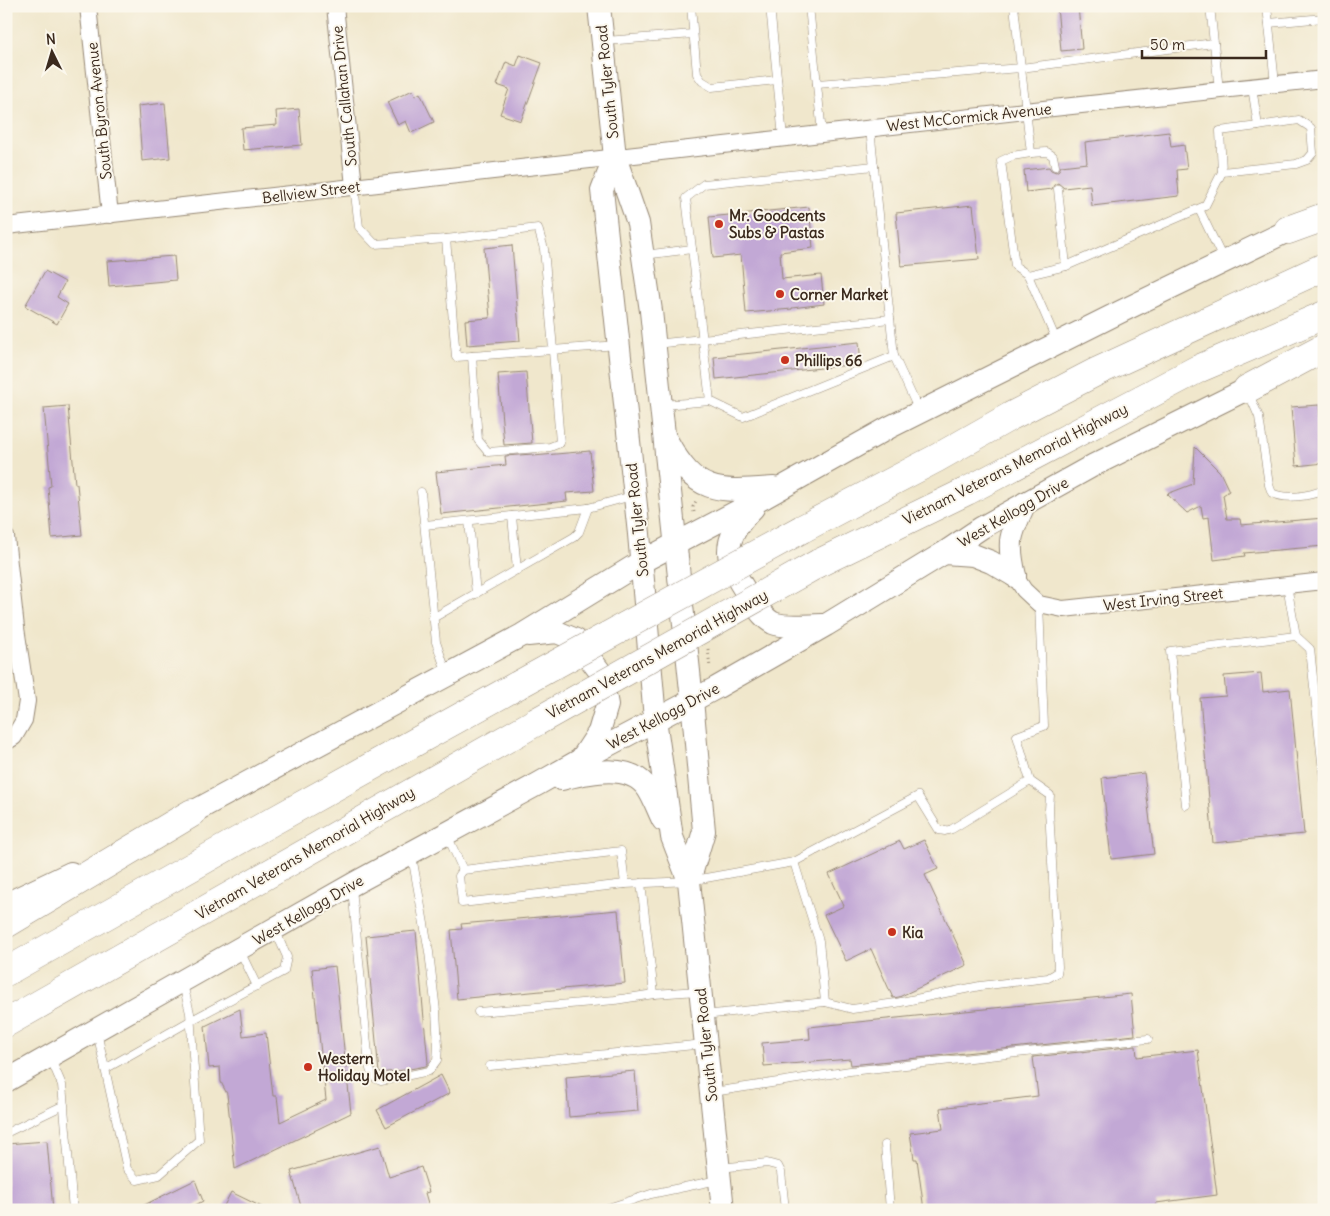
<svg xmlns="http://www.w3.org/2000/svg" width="1330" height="1216" font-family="Delius,sans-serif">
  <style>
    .building { fill: #c2a8d5 }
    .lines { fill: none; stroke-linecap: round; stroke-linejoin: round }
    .lane-casing { stroke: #968875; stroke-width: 9 }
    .street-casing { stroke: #968875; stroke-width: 18 }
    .secondary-casing { stroke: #968875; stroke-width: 24 }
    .highway-casing { stroke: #968875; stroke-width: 29 }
    .path { stroke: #968875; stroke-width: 3; stroke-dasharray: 1 4; stroke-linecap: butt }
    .lane { stroke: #fff; stroke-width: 8 }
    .street { stroke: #fff; stroke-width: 16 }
    .secondary { stroke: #fff; stroke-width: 22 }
    .highway { stroke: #fff; stroke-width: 28 }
    .highway-bridge-casing { stroke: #968875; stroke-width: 29; stroke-linecap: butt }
    .highway-bridge { stroke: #fff; stroke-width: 28 }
    .poi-dot { fill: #c8321e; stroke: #fbf7ec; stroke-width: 2 }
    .labels { text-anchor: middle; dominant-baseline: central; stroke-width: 4; stroke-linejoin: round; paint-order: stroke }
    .street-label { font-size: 15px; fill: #3b2a1e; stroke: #fbf7ec }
    .poi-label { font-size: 15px; font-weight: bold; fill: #3b2a1e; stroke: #fbf7ec; text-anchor: start }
  </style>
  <rect width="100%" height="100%" fill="#fbf7ec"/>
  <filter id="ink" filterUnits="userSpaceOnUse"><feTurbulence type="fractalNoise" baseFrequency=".02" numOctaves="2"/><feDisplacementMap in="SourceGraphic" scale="10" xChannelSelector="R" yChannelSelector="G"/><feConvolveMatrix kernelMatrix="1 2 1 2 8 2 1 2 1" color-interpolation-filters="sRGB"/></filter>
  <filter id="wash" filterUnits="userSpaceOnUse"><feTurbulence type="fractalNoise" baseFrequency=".0096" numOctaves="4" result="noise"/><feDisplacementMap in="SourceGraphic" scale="20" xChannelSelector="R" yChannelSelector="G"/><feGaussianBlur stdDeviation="1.12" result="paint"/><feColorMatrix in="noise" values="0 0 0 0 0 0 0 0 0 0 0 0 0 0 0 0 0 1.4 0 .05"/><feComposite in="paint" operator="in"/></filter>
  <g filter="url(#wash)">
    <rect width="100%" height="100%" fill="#f0e7cc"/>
    <g id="blocks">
      <g class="building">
        <path d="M1057 6H1078L1082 49 1061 51Z"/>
        <path d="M520 55 542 63 521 121 500 114 509 89 497 85 506 62 516 66Z"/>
        <path d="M413 90 415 96 420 93 434 122 411 133 406 121 398 125 387 102Z"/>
        <path d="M165 103 170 158 142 161 138 106Z"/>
        <path d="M299 109 302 145 243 150 241 128 277 125 276 111Z"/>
        <path d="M1169 132 1171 147 1184 145 1187 169 1177 170 1179 196 1092 206 1090 185 1064 188 1058 183 1054 185 1052 189 1026 192 1024 170 1049 167 1051 170 1056 172 1059 170 1061 166 1087 163 1085 142Z"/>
        <path d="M973 205 979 259 901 266 896 213Z"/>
        <path d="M809 207 813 248 780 252 782 279 821 275 824 304 792 308V309L746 313 741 255 713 258 709 217Z"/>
        <path d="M512 245 520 341 467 345 465 320 490 318 484 248Z"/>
        <path d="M174 256 176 280 109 286 107 261Z"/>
        <path d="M45 271 65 282 57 297 68 304 57 324 25 306Z"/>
        <path d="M859 342 861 363 859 364 716 379 714 357Z"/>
        <path d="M526 372 532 443 504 445 498 374Z"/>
        <path d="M1319 405 1324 463 1296 466 1291 407Z"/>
        <path d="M68 406 75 484H77L82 535 52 538 48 487 51 486 44 408Z"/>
        <path d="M1195 447 1220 472 1229 491 1223 495 1227 519H1240L1241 525 1324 518V546L1244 553 1245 556 1214 560 1209 517 1203 518 1201 506 1187 513 1167 494 1193 484Z"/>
        <path d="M590 451 594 491 566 493 567 501 441 514 436 472 506 465 505 456 533 454V456Z"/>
        <path d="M1261 673 1263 692 1290 689 1304 834 1213 843 1200 698 1226 696 1224 676Z"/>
        <path d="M1144 773 1154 854 1111 859 1102 778Z"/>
        <path d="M924 840 938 869 925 875 967 965 899 997 893 998 871 949 846 961 824 915 844 906 829 874 900 841 904 849Z"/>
        <path d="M618 910 625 983 457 999 451 930 462 929 461 924Z"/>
        <path d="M416 931 428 1063 426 1066 404 1070 379 1073 366 936Z"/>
        <path d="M335 966 351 1113 235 1169 227 1094 221 1082 220 1067 209 1068 205 1026 240 1009 243 1036 266 1033 273 1096H277L280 1122 326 1100 312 969Z"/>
        <path d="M1131 994 1135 1035 851 1065 850 1059 764 1066 762 1043 810 1039 809 1027Z"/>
        <path d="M1136 1046 1137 1057 1198 1050 1217 1195 1156 1203 1157 1210H924L917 1159H914L910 1133 943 1129 940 1108 1038 1096 1033 1057Z"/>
        <path d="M635 1071 638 1111 569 1117 566 1077Z"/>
        <path d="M441 1075 450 1093 386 1127 377 1110Z"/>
        <path d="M47 1141 53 1210H9L6 1175V1144Z"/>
        <path d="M380 1146 389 1177 421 1167 429 1192 425 1193 430 1210H302L291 1171Z"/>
        <path d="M195 1180 203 1201 186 1210H134Z"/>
        <path d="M231 1192 268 1210H222Z"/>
      </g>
    </g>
  </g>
  <g filter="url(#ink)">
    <use href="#blocks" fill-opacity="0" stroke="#968875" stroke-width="1"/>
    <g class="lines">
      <defs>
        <g id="lane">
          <path d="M691 6 697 74 702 81 712 87 777 80"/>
          <path d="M770 6 783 138"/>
          <path d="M809 6 822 134"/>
          <path d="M1210 6 1219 90"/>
          <path d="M1267 6 1275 84"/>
          <path d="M1269 23 1324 18"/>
          <path d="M606 41 693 34"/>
          <path d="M1214 43 1021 68 1031 153 1012 156 1001 161 1015 266 1028 275 1066 266 1205 206 1222 172 1220 131 1258 126 1252 87"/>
          <path d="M817 84 1021 68 1014 6"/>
          <path d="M870 129 894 356 919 411"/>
          <path d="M1031 153 1047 152 1053 156 1055 166"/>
          <path d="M1222 172 1296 164 1307 160 1313 153 1311 128 1299 120 1258 126"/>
          <path d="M354 186 359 227 375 244 446 239 538 228 544 249 552 338 553 351 560 443 550 447 488 452 478 440 472 356 618 345"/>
          <path d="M1058 189 1066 266"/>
          <path d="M1199 209 1223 259"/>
          <path d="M446 239 456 357 472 356"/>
          <path d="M644 255 692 249"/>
          <path d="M1028 275 1057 342"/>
          <path d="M655 344 890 319"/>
          <path d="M1249 394 1259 417 1269 485 1272 493C1286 500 1310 496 1324 490"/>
          <path d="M710 401 743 417 894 356"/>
          <path d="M663 405 710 401 686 198 704 184 874 166"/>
          <path d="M421 492 436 642 447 674"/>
          <path d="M512 516 517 570"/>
          <path d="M469 521 476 594"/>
          <path d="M425 525 588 508"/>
          <path d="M1287 585 1296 636 1310 649 1324 780"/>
          <path d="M433 618 574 537 579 532 588 508 632 496"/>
          <path d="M1186 805 1170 651 1296 636"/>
          <path d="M447 835 463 870 621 851 625 884 689 881 794 862 918 796 939 830 945 831 952 829 1030 781 1017 736 1044 726 1039 604"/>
          <path d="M463 870 459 876 462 903 625 884"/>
          <path d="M641 883 654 994 698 991"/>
          <path d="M352 888 369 1065C371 1073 372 1078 381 1081L429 1071 437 1060 438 1046 436 1011 429 952 412 856"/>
          <path d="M240 951 257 986"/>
          <path d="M825 1002 852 1009 896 1003 980 986 1048 978 1057 973 1058 967 1049 810 1050 795 1030 781"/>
          <path d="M478 1012 615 1000 654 994"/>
          <path d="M704 1015 825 1002 819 941 794 862"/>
          <path d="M97 1032 127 1169 137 1180 159 1175 199 1140 190 1013 183 984"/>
          <path d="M50 1057 62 1085 73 1210"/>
          <path d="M490 1066 704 1044"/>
          <path d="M105 1069 190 1021 284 971 287 957 275 930"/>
          <path d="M713 1092 850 1071 1148 1039"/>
          <path d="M6 1133 64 1105"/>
          <path d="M885 1145 890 1210"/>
          <path d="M720 1168 767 1163 778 1166 781 1172 785 1210"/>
          <path d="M602 1210 651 1194 718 1180"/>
        </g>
        <g id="street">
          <path d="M88 6 110 215"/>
          <path d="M335 6 354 186"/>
          <path d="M6 226 1025 111 1324 79"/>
          <path d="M6 537 16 628 27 701 24 720 14 737 6 742"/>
          <path d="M1015 576 1024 590 1039 604 1063 609 1324 581"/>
        </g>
        <g id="secondary">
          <path d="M599 6 615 157 638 223 651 311 692 700 704 831 689 881"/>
          <path d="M615 157 602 190 639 534 655 719 672 837 689 881 723 1210"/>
          <path d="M667 441C696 495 718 492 774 488"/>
          <path d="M753 508C719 542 724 560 750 598 757 607 763 618 773 623 785 628 810 625 823 625"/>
          <path d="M944 553 973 555 991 562 1015 576"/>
          <path d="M1015 576C1007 541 1010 535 1025 503"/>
          <path d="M528 635 557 632 576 640 601 673 607 705 599 732 582 758"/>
          <path d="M561 779C586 773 630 761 648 789 654 798 658 810 663 820"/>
          <path d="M178 820 522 635 641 562 765 497 890 427 1120 312 1304 223"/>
          <path d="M6 904 71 873"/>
          <path d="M6 1081 355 883 538 784 582 759 716 688 826 625 944 553 981 528 1094 465 1247 389 1262 384"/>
        </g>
        <g id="highway">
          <path d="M1288 230 1324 217"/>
          <path d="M1247 389 1324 348"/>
          <path d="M802 529 937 458 1011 416 1096 372 1324 267"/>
          <path d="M819 563 967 491 1198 369 1324 315"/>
          <path d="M6 924 192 813"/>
          <path d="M6 972 257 830 518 685"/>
          <path d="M6 1023 536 722"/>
        </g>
      </defs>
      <use href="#lane" class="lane-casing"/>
      <use href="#street" class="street-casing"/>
      <use href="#secondary" class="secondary-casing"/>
      <use href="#highway" class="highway-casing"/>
      <g class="path">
        <path d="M694 512 693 507 697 499"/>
        <path d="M708 649 710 668"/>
      </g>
      <use href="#lane" class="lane"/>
      <use href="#street" class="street"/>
      <use href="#secondary" class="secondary"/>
      <use href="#highway" class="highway"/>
      <defs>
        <g id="highway-bridge">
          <path d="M518 685 802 529"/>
          <path d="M536 722 819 563"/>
        </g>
      </defs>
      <use href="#highway-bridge" class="highway-bridge-casing"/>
      <use href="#highway-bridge" class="highway-bridge"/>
    </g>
  </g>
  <g class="poi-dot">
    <circle cx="719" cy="224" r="5"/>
    <circle cx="780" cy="294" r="5"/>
    <circle cx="785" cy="360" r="5"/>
    <circle cx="892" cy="932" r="5"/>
    <circle cx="308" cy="1067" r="5"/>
  </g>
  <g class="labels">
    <g class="street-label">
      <text transform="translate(607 82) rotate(-96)">South Tyler Road</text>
      <text transform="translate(344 96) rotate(-96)">South Callahan Drive</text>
      <text transform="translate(99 111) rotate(-96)">South Byron Avenue</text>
      <text transform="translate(969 117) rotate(-6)">West McCormick Avenue</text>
      <text transform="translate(311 192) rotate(-7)">Bellview Street</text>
      <text transform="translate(1015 464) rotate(-27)">Vietnam Veterans Memorial Highway</text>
      <text transform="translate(1013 512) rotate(-30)">West Kellogg Drive</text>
      <text transform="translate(637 520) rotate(-96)">South Tyler Road</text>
      <text transform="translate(1163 599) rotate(-6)">West Irving Street</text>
      <text transform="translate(657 654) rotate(-29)">Vietnam Veterans Memorial Highway</text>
      <text transform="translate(663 716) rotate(-28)">West Kellogg Drive</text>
      <text transform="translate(305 853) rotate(-30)">Vietnam Veterans Memorial Highway</text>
      <text transform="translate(308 910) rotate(-30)">West Kellogg Drive</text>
      <text transform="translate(706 1045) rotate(-96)">South Tyler Road</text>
    </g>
    <g class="poi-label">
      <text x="729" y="215">Mr. Goodcents<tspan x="729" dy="17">Subs &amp; Pastas</tspan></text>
      <text x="790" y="294">Corner Market</text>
      <text x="795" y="360">Phillips 66</text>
      <text x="902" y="932">Kia</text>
      <text x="318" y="1058">Western<tspan x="318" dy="17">Holiday Motel</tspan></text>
    </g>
  </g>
  <rect width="1330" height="1216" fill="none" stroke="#fbf7ec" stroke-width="25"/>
  <g transform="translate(52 52) rotate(355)" stroke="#fbf7ec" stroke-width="4" paint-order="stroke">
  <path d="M0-4L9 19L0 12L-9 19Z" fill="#3b2a1e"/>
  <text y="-8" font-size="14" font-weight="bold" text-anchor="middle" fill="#3b2a1e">N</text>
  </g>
  <path d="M1142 50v8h124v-8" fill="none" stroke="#3b2a1e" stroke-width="2.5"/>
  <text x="1150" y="50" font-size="15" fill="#3b2a1e" stroke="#fbf7ec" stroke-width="4" paint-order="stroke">50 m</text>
</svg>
